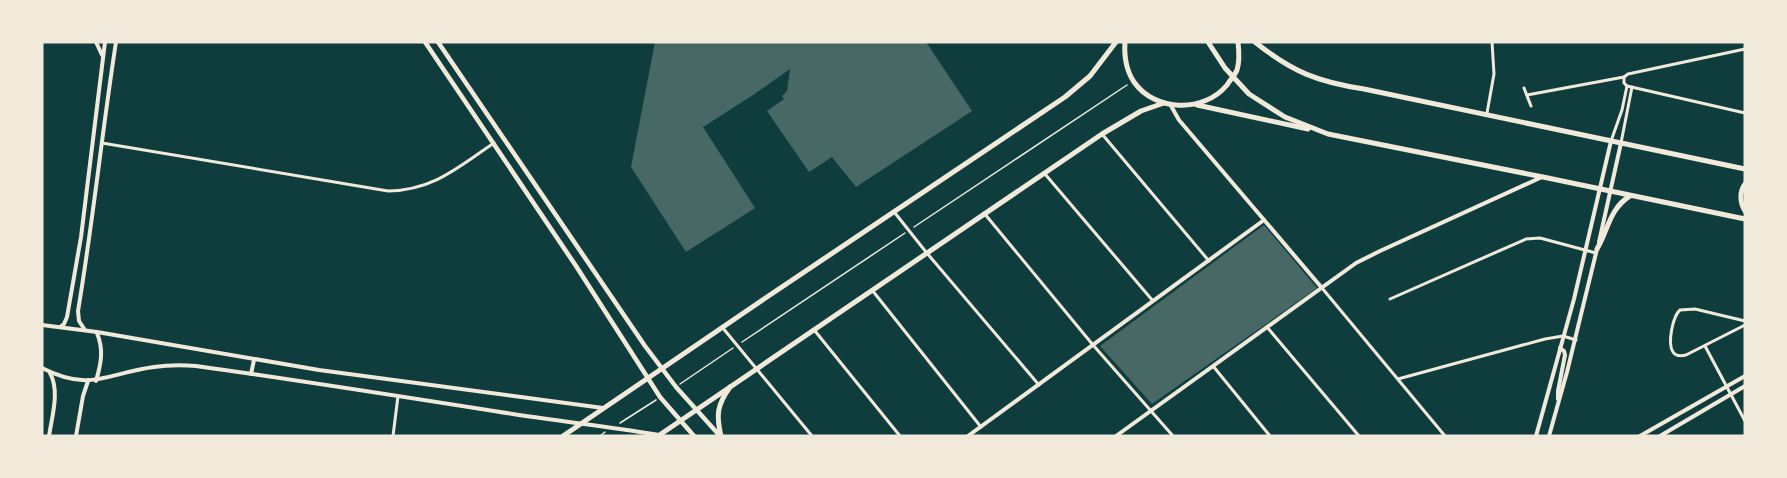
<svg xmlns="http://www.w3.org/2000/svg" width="1787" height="478" font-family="Figtree,sans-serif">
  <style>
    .building { fill: #486865 }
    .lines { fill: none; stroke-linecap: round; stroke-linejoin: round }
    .path { stroke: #f1e9da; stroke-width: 1.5 }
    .minor { stroke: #f1e9da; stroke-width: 3 }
    .tertiary { stroke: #f1e9da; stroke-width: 4 }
    .secondary { stroke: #f1e9da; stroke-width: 4.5 }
    .primary { stroke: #f1e9da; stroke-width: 5 }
  </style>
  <rect width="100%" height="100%" fill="#0f3d3e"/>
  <g class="building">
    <path d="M655 42H926L972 111 856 187 832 157 809 172 767 111 784 99 782 96 787 91 790 69 753 95 703 127 755 208 686 252 631 167Z"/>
    <path d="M1264 225 1317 288 1152 404 1100 346Z"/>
  </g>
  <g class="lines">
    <g class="path">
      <path d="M914 227 1127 85"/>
      <path d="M742 342 905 233"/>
      <path d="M680 384 733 348"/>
      <path d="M620 423 656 400"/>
      <path d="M600 436 605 432"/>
    </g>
    <g class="minor">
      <path d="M1624 77V83L1627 86 1745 113"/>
      <path d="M1524 88 1531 106"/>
      <path d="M1527 95 1624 77 1628 74 1745 49"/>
      <path d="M1487 113 1494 74 1492 42"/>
      <path d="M1102 134 1209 261"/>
      <path d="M1611 141 1622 110 1627 86"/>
      <path d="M102 143 388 191C434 190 458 167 494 143"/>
      <path d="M1621 143 1632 87"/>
      <path d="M1045 174 1153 301"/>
      <path d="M895 213 926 252 1039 385"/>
      <path d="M984 213 1093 345 1173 436"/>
      <path d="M1322 288 1445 436"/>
      <path d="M872 290 981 427"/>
      <path d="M1390 299 1526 239 1540 238 1596 253"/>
      <path d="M1745 321 1695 309 1680 310C1673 316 1667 343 1673 352 1676 357 1682 356 1686 355L1745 325"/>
      <path d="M722 327 812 436"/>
      <path d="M1267 327 1359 436"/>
      <path d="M815 331 900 436"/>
      <path d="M1705 346 1745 421"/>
      <path d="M1213 366 1270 436"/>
      <path d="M1398 379 1545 339 1563 336 1576 340"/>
      <path d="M393 436 398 396"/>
    </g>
    <g class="tertiary">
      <path d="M96 42 102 55"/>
      <path d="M1170 104 1179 120 1322 288"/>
      <path d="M1599 242 1621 143"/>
      <path d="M42 325 97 332 319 370 603 408"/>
      <path d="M60 327 64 324 67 317 81 237 105 42"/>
      <path d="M85 330 79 321 78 311C93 222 102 132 116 42"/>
      <path d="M42 368C91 393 107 373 154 367 168 365 182 365 196 366 304 381 411 398 519 415 566 422 612 427 659 435"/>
      <path d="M251 374 254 360"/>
      <path d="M96 381C101 364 104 350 97 333"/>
      <path d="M1558 399V391L1565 355 1564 351 1560 348"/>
      <path d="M49 436C52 416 60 391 50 373"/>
      <path d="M76 436 83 396 88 381"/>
      <path d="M968 436 1264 220"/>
      <path d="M1116 436 1356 263 1380 251 1542 177"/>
      <path d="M1536 436 1574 299 1611 141"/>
      <path d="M1549 436 1567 372 1597 249"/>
      <path d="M1640 436 1745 376"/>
      <path d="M1660 436 1745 386"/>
    </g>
    <g class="secondary">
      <path d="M425 42 576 266 660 397 694 436"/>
      <path d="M438 42 645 346 676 387 720 436"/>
    </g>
    <g class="primary">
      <path d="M1125 42C1124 56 1126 70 1134 82 1155 112 1204 113 1227 85 1230 80 1235 75 1237 70 1240 61 1239 51 1238 42"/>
      <path d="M1208 42 1225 68 1249 94 1285 117 1328 134 1543 177 1745 219"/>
      <path d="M1255 42C1292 72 1318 82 1364 89L1745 169"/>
      <path d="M1197 105 1308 129"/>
      <path d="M1745 184C1739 192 1740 203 1745 211"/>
      <path d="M1597 249C1608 230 1610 208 1630 196"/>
      <path d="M563 436 764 299 1065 97 1090 76 1116 42"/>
      <path d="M658 436 1102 134 1141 111 1164 103"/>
      <path d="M721 436C716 415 717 405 730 387"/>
    </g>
  </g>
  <rect width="1787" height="478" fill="none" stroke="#f1e9da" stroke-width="87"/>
</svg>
